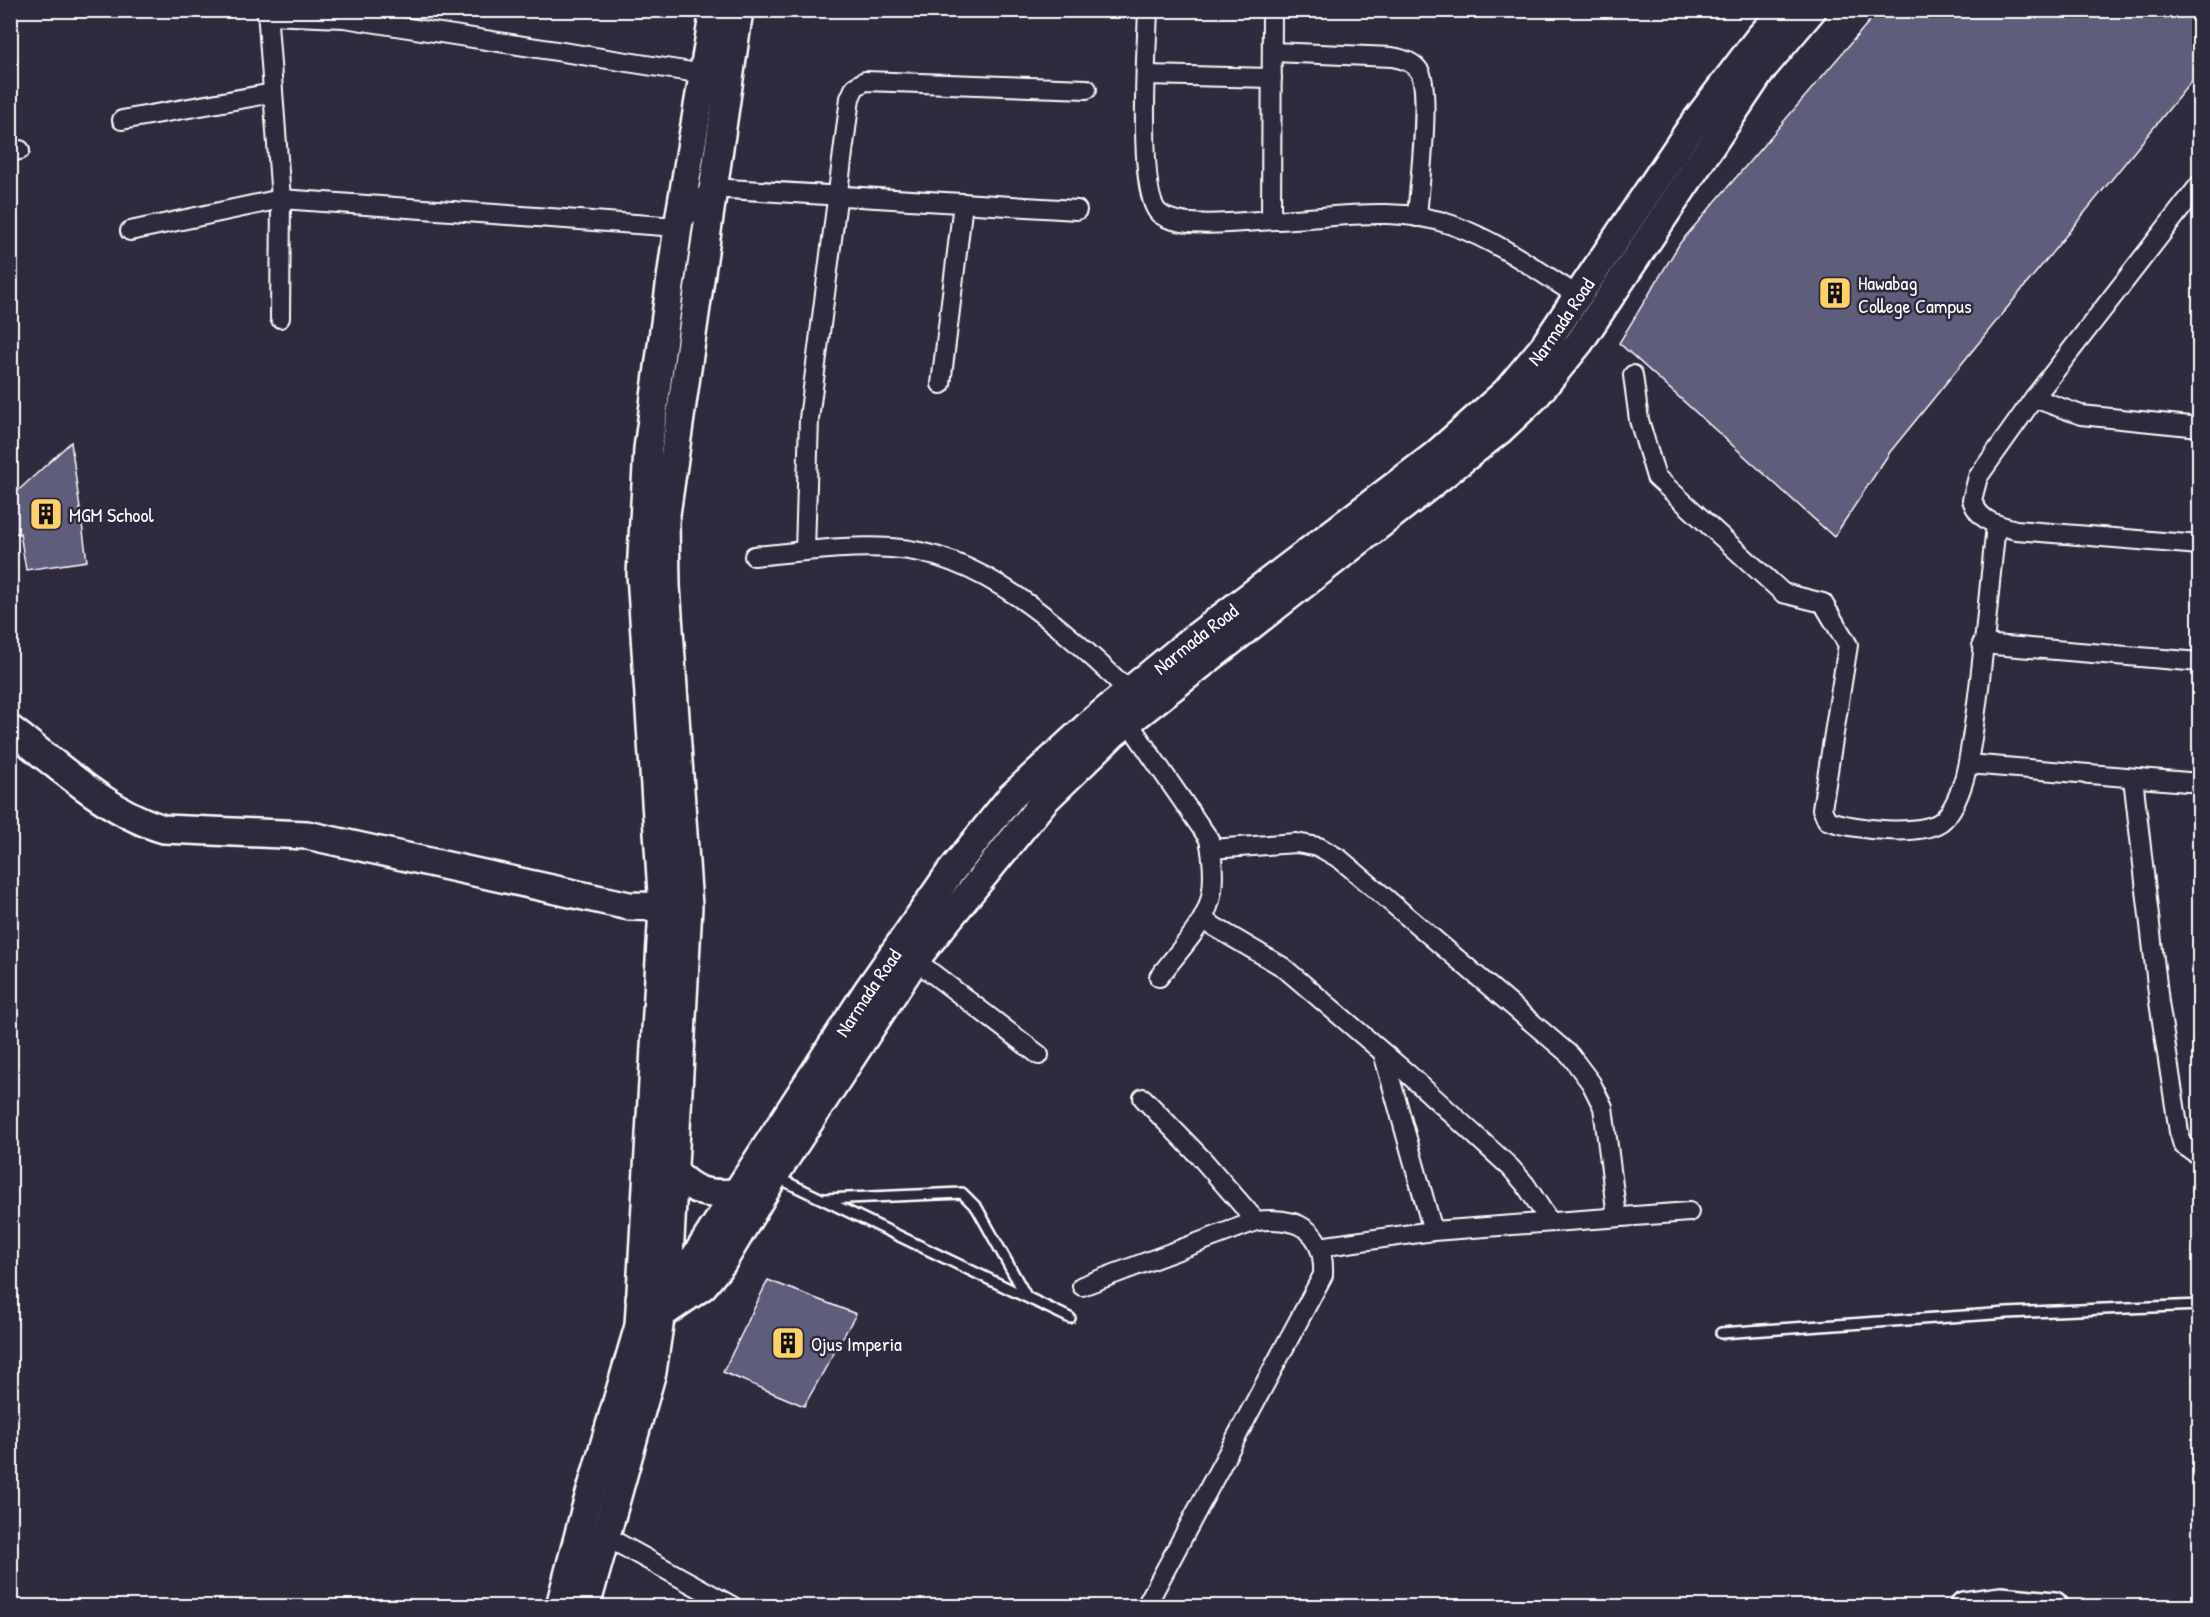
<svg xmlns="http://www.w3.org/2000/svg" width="2210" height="1617" font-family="'Patrick Hand',sans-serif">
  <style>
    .building { fill: #5e5d7b; stroke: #fff; stroke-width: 1.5 }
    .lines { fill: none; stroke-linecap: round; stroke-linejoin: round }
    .lane-casing { stroke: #fff; stroke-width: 14 }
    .street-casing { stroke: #fff; stroke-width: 22 }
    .secondary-casing { stroke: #fff; stroke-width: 32 }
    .lane { stroke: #2f2a3d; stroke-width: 9 }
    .street { stroke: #2f2a3d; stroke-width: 18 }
    .secondary { stroke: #2f2a3d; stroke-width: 27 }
    .labels { text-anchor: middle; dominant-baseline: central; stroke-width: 5; stroke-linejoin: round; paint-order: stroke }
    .poi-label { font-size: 20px; fill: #fff; stroke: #2f2a3d; text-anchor: start }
    .street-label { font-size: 20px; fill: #fff; stroke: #2f2a3d }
  </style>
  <rect width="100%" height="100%" fill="#2f2a3d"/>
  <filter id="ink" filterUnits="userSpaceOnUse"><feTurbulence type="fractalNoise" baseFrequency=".0167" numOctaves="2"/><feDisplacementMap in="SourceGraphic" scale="12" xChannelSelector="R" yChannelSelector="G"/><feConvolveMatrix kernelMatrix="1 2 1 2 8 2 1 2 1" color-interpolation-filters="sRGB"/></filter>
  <g filter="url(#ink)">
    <g class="building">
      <path d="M1879 10H2199V72L1890 452 1834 537 1619 343 1680 243Z"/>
      <path d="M71 442 87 561 26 570 20 533 10 534V498Z"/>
      <path d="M768 1280 856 1314 804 1406 723 1372Z"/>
    </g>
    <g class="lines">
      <defs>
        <g id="lane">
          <path d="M776 1177 1070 1318"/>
          <path d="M825 1199 962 1193 977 1208 1026 1296"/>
          <path d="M1721 1333 2007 1313 2200 1305"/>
        </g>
        <g id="street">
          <path d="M267 10 281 199 280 318"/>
          <path d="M1148 10C1147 45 1137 193 1159 213 1179 231 1248 221 1275 220 1332 218 1397 205 1452 225 1497 241 1537 270 1578 296"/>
          <path d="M267 15 344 18 704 74"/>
          <path d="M1272 52 1392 57C1403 59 1414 62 1420 72 1431 94 1419 188 1417 217"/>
          <path d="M1146 75 1272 78"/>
          <path d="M122 120 273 93"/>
          <path d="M10 152 20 150"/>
          <path d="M2200 184 2034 398 1978 477 1972 500C1979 521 1996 525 2016 530L2200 545"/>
          <path d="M1271 220 1272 10"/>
          <path d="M130 231 281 199 678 227 711 188 1077 210"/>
          <path d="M1633 375 1639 420 1656 477 1783 593 1823 603 1848 645 1822 809 1827 820C1850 829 1924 838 1943 820 1956 808 1965 780 1968 762 1982 684 1987 604 1996 526"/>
          <path d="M941 384 963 203"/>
          <path d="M2034 398 2081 415 2200 427"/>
          <path d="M805 551 809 419 850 98 855 87 865 81 1087 89"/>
          <path d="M754 556C800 552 845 545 891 548 984 553 1065 631 1129 691"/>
          <path d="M1982 644 2200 662"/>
          <path d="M1128 722 1209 839C1223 911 1200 923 1159 977"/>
          <path d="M1968 764 2200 783"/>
          <path d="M2133 778 2159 1002 2179 1132 2183 1145 2200 1156"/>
          <path d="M1211 849 1296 843 1319 847 1340 859 1570 1055 1591 1083 1603 1107 1617 1217"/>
          <path d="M1203 920 1283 967 1407 1073 1510 1167 1525 1184 1550 1222"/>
          <path d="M915 960 1039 1055"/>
          <path d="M1383 1053 1433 1231"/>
          <path d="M1143 1098 1203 1160 1256 1221"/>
          <path d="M1319 1247 1433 1231 1689 1212"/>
          <path d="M1082 1286 1256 1221C1297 1216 1325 1229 1323 1275L1146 1606"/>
          <path d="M605 1536 732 1606"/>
        </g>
        <g id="secondary">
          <path d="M10 729C56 763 109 814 164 829L307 835 629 906 681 907"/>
          <path d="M674 1172C695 1193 707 1195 736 1193"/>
          <path id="s1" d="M640 1299 665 1287 695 1257 866 993 949 874 1011 797 1093 721 1188 643 1434 456 1506 392 1542 349 1690 129 1759 38 1784 10"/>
          <path d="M639 1326 661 1315 703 1286 722 1263 774 1176 915 960 1045 800 1113 734 1499 431 1535 397 1579 343 1763 68 1812 10"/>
          <path d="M560 1606 585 1511 639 1326 663 908 641 574 648 449 678 227 714 10"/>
          <path d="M586 1606 652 1372 669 1258 688 906 666 586 665 521 739 10"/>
          <path d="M1964 1606 2001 1601 2054 1606"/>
        </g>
      </defs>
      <use href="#lane" class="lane-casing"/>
      <use href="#street" class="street-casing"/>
      <use href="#secondary" class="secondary-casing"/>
      <use href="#lane" class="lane"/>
      <use href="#street" class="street"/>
      <use href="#secondary" class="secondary"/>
    </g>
  </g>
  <defs>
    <symbol id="building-square" viewBox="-11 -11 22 22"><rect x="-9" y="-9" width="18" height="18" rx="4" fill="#ffd166" stroke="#2f2a3d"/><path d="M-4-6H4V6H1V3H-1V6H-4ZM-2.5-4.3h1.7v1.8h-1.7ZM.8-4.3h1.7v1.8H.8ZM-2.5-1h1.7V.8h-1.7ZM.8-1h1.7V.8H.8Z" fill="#111"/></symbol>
  </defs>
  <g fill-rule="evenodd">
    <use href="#building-square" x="1816" y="274" width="38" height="38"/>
    <use href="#building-square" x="27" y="495" width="38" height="38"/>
    <use href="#building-square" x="769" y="1324" width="38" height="38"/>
  </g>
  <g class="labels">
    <g class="poi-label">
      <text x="1858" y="282">Hawabag<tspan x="1858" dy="23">College Campus</tspan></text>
      <text x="69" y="514">MGM School</text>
      <text x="811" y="1343">Ojus Imperia</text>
    </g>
    <g class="street-label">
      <text stroke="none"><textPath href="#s1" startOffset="1358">Narmada Road</textPath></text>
      <text stroke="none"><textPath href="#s1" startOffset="872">Narmada Road</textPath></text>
      <text stroke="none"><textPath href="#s1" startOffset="386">Narmada Road</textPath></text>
    </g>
  </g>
  <rect width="2210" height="1617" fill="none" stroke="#2f2a3d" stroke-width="36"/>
  <rect x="18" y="18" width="2174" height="1581" fill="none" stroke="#fff" stroke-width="2" filter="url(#ink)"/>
</svg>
